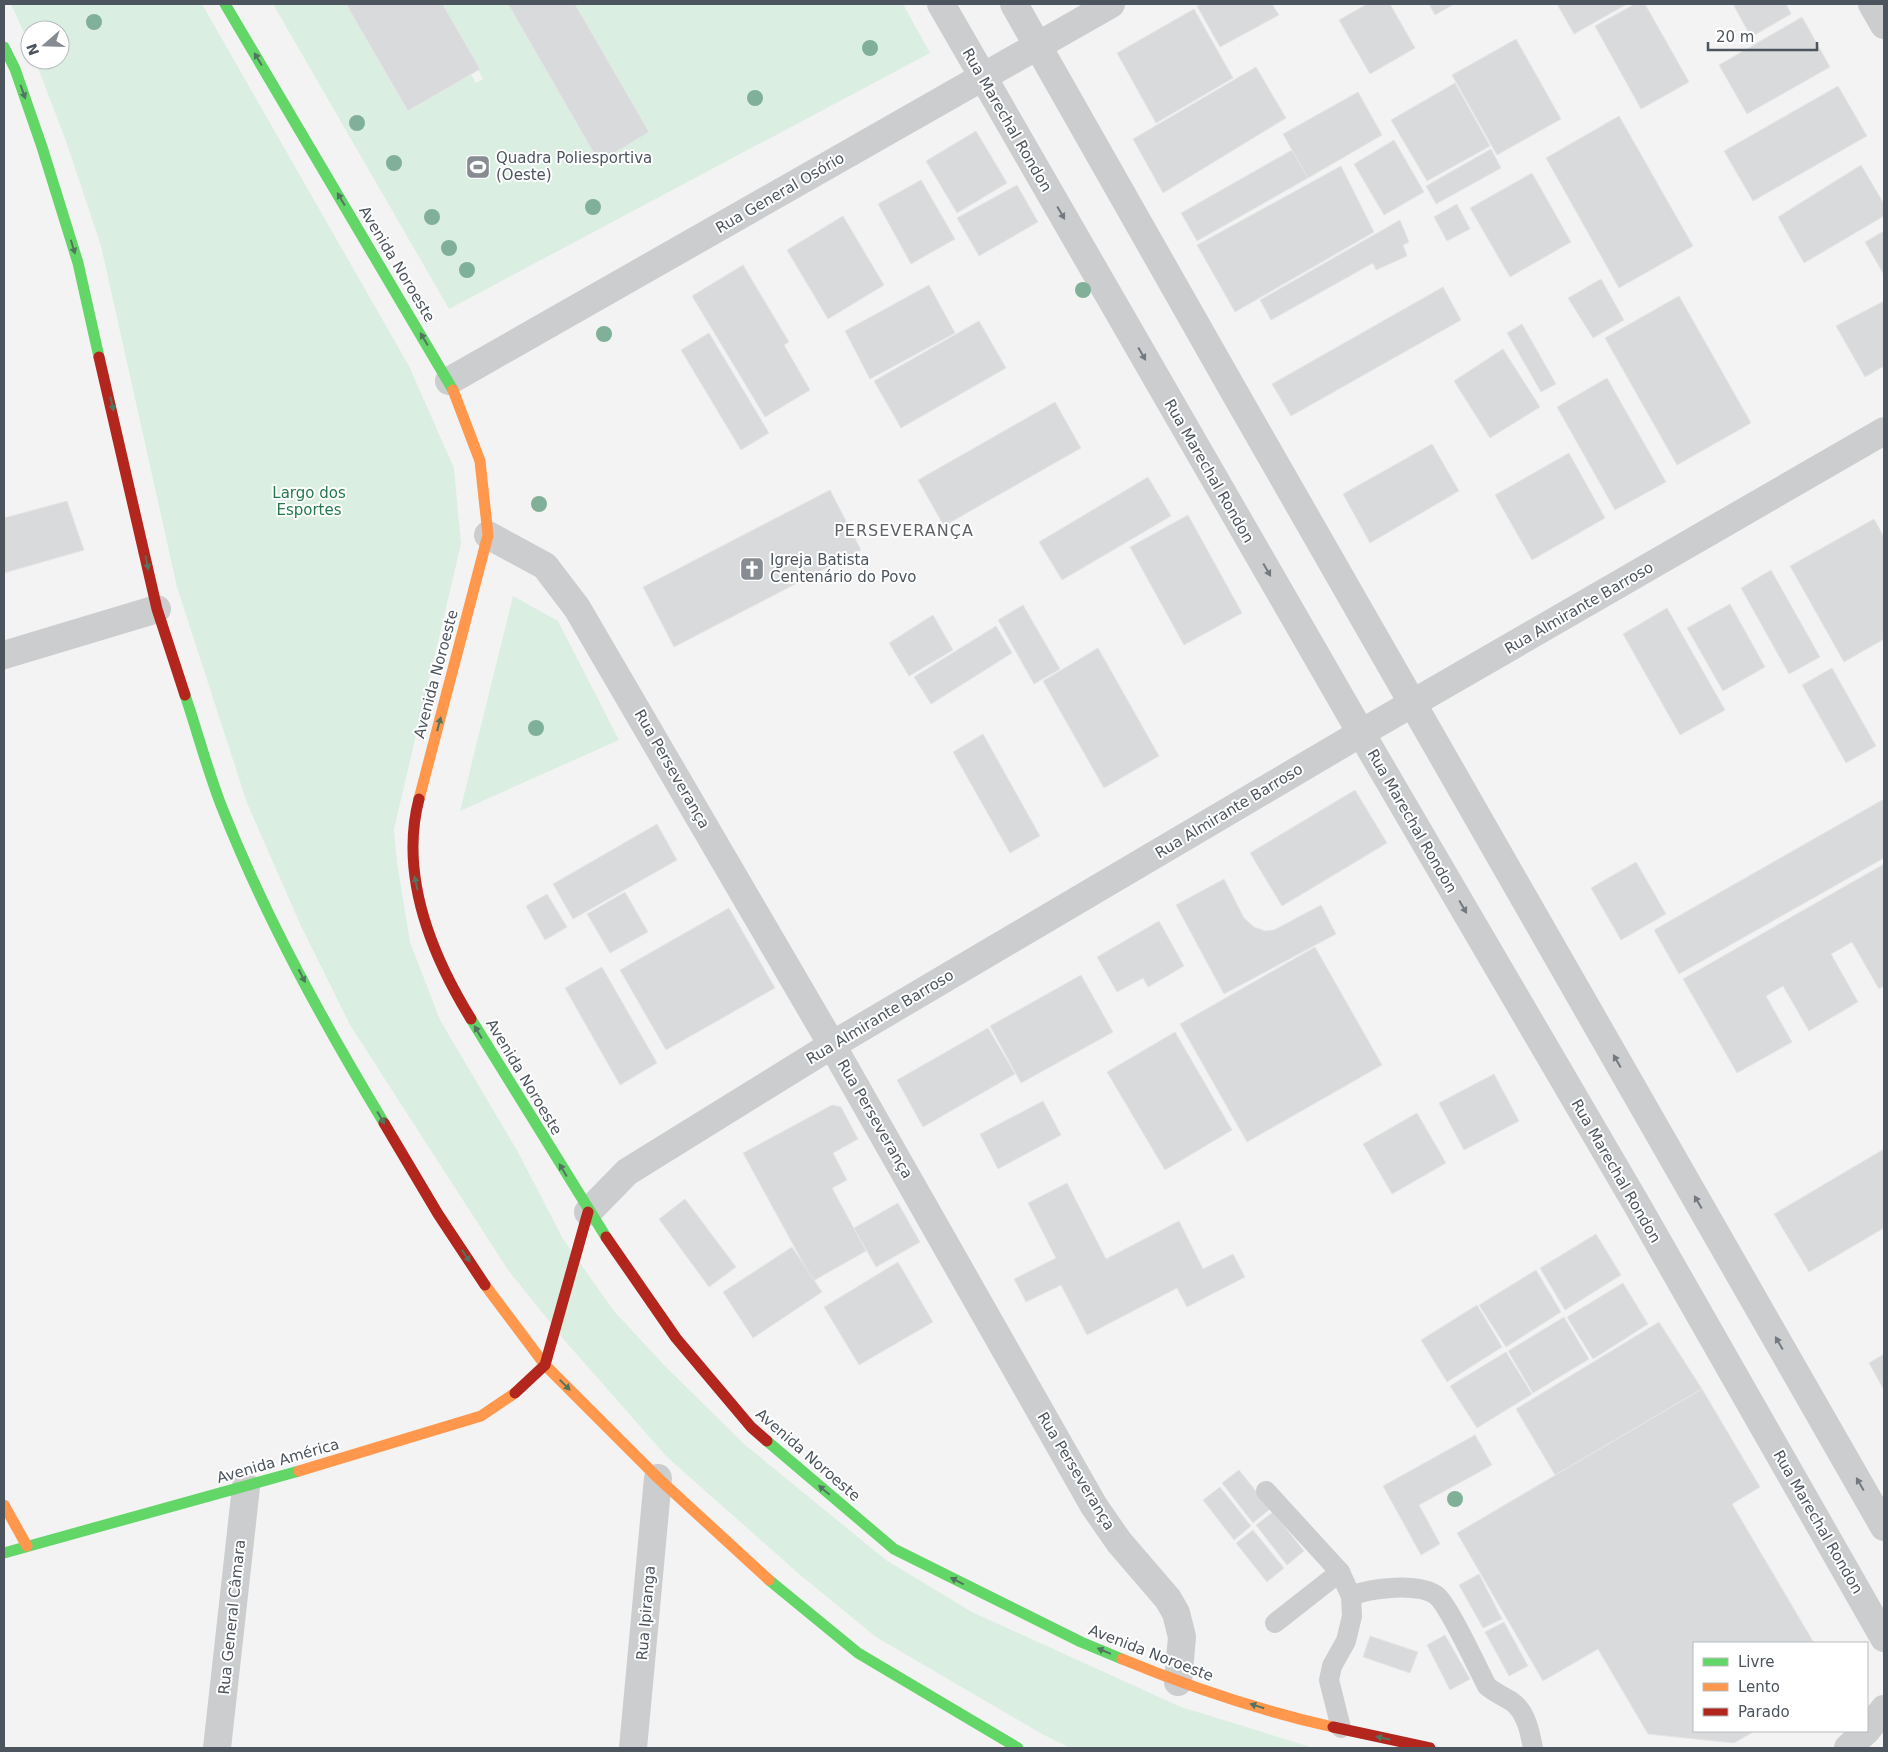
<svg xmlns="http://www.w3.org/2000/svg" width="1888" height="1752" font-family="'DejaVu Sans',sans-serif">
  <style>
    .green { fill: #daefe2 }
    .building { fill: #d9dadc; stroke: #e5e5e5 }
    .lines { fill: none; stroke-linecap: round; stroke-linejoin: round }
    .lane { stroke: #cbcdce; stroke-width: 20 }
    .street { stroke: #cbcdce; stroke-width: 28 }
    .fast { stroke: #63d668; stroke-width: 11 }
    .slow { stroke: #ff974d; stroke-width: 11 }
    .jam { stroke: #b3261e; stroke-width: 11 }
    .tree { fill: #80b098 }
    .oneway { fill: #527560 }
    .oneway2 { fill: #727980 }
    .labels { text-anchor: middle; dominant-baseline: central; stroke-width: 4; stroke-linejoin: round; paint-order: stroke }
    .street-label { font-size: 15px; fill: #4c555e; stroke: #fff }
    .poi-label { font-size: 15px; fill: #4c555e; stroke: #fff; text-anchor: start }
    .park-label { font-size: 15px; fill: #22794e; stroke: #fff }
    .neighbourhood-label { font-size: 16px; letter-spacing: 1px; fill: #5f6266; stroke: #fff }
  </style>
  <rect width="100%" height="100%" fill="#f3f3f3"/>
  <g class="green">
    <path d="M11 4H202L409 366 454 468 461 544 394 829 397 863 410 942 440 1020 518 1152 563 1239 614 1311 663 1364 744 1444 886 1560 972 1612 1181 1707 1314 1748H1070L1042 1734 876 1637 799 1574 667 1457 565 1341 508 1270 350 1025 301 926 247 803 177 587 101 246 66 141 35 60H60V30H30V46Z"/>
    <path d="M273 4H346L409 111 471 74 476 83 483 79 443 5 508 4 599 161 649 132 575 4H903L930 53 449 309Z"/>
    <path d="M513 596 558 621 619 740 460 811Z"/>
  </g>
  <g class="building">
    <path d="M346 4H445L443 5 480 69 408 111Z"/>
    <path d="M508 4H575L649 132 599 162Z"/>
    <path d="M1202 4H1272L1279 15 1220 47 1197 6Z"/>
    <path d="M1367 4H1390L1415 48 1370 74 1339 20Z"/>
    <path d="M1429 4H1454L1435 15Z"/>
    <path d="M1557 4H1627L1574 34Z"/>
    <path d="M1635 4H1645L1689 82 1641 109 1595 26Z"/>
    <path d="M1733 4H1786L1791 14 1751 37Z"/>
    <path d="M1194 9 1233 78 1156 123 1117 53Z"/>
    <path d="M1802 17 1830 67 1747 114 1719 65Z"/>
    <path d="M1516 39 1561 119 1497 155 1452 75Z"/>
    <path d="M1256 67 1286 118 1163 193 1133 139Z"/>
    <path d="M1455 83 1490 146 1427 181 1391 120Z"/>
    <path d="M1838 86 1867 136 1753 201 1724 151Z"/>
    <path d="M1358 92 1382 135 1308 178 1283 134Z"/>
    <path d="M1619 116 1693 246 1619 288 1546 158Z"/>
    <path d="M976 131 1007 183 957 213 926 161Z"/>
    <path d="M1394 140 1424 192 1384 215 1354 164Z"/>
    <path d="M1491 149 1501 168 1436 204 1426 186Z"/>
    <path d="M1292 150 1308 178 1197 241 1181 213Z"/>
    <path d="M1861 165 1884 204V216L1804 263 1778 217Z"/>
    <path d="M1341 166 1374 232 1235 312 1197 245Z"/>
    <path d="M1532 173 1571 242 1510 277 1470 208Z"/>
    <path d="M921 180 955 239 911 264 878 204Z"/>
    <path d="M1017 185 1038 222 979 256 957 218Z"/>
    <path d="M1457 204 1470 229 1447 241 1434 217Z"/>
    <path d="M843 216 884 285 828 319 787 250Z"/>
    <path d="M1400 220 1409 242 1403 245 1407 256 1376 270 1373 263 1271 320 1260 300Z"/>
    <path d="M1884 231V275L1865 242Z"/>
    <path d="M743 265 789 342 784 345 810 390 765 417 692 296Z"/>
    <path d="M1601 279 1624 320 1593 338 1568 298Z"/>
    <path d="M929 285 955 333 870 379 845 331Z"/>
    <path d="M1443 287 1461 320 1291 416 1272 384Z"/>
    <path d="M1679 296 1751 423 1677 465 1605 338Z"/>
    <path d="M1884 301V366L1865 377 1836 326Z"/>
    <path d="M979 321 1006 368 901 428 874 381Z"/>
    <path d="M1522 324 1556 384 1541 392 1507 333Z"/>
    <path d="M709 333 769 433 741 450 681 350Z"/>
    <path d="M1503 349 1540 407 1490 438 1454 381Z"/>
    <path d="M1607 378 1666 482 1615 510 1557 407Z"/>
    <path d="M1055 402 1081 448 944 526 918 480Z"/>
    <path d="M1432 444 1459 491 1370 543 1343 494Z"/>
    <path d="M1569 453 1605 518 1532 560 1495 495Z"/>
    <path d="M1148 477 1171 516 1062 580 1039 542Z"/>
    <path d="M830 490 861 550 674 647 643 587Z"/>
    <path d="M67 501 84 550 4 573V518Z"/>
    <path d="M1188 515 1242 613 1184 645 1130 547Z"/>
    <path d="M1874 519 1884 537V639L1844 662 1790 566Z"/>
    <path d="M1771 570 1820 657 1789 674 1741 588Z"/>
    <path d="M1730 604 1765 667 1723 691 1687 628Z"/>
    <path d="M1023 605 1060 669 1034 684 998 620Z"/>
    <path d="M1667 608 1725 710 1680 735 1623 634Z"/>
    <path d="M933 615 953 650 909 676 889 643Z"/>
    <path d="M996 626 1012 653 931 704 914 677Z"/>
    <path d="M1098 648 1159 756 1104 788 1043 681Z"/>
    <path d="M1832 668 1876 746 1846 763 1802 685Z"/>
    <path d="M983 734 1040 836 1010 853 953 752Z"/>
    <path d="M1355 790 1387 843 1282 906 1250 853Z"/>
    <path d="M1884 799V858L1679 974 1654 930Z"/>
    <path d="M657 824 677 860 573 919 553 884Z"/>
    <path d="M1636 862 1666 914 1621 940 1591 888Z"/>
    <path d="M1884 864V986L1879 989 1852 942 1831 954 1858 1002 1809 1031 1783 986 1766 996 1792 1042 1737 1073 1683 979Z"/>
    <path d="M1224 879 1244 918 1254 927 1265 931 1274 930 1321 905 1336 934 1224 994 1176 905Z"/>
    <path d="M625 892 648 932 610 953 587 914Z"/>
    <path d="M547 894 567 927 545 940 526 906Z"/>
    <path d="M729 908 775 988 666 1050 620 970Z"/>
    <path d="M1159 921 1184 966 1148 987 1143 978 1117 992 1097 957Z"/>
    <path d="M1315 947 1382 1065 1247 1142 1180 1024Z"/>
    <path d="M602 967 657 1063 620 1085 565 988Z"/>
    <path d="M1081 975 1113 1032 1021 1083 990 1026Z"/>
    <path d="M988 1028 1015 1074 923 1127 897 1080Z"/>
    <path d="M1175 1032 1232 1130 1165 1170 1107 1072Z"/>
    <path d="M1494 1074 1519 1121 1464 1150 1439 1103Z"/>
    <path d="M1043 1101 1061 1135 998 1169 980 1134Z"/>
    <path d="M832 1105 841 1107 858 1139 833 1153 847 1180 832 1188 866 1251 813 1281 743 1153Z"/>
    <path d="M1417 1113 1446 1163 1392 1194 1363 1144Z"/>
    <path d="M1884 1149V1228L1809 1272 1774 1214Z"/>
    <path d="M1067 1183 1106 1259 1179 1221 1203 1269 1233 1254 1245 1277 1187 1307 1177 1288 1087 1335 1061 1285 1026 1302 1014 1279 1056 1258 1028 1203Z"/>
    <path d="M685 1199 736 1267 709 1287 659 1219Z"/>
    <path d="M898 1203 920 1242 876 1267 854 1228Z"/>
    <path d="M1596 1234 1621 1275 1565 1310 1540 1268Z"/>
    <path d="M792 1247 822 1292 753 1338 723 1292Z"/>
    <path d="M898 1262 933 1322 859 1365 824 1307Z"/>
    <path d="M1536 1270 1561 1312 1506 1347 1479 1305Z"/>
    <path d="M1623 1283 1648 1324 1593 1359 1567 1317Z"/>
    <path d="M1477 1305 1502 1347 1447 1382 1421 1340Z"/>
    <path d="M1564 1317 1589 1359 1533 1393 1508 1351Z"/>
    <path d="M1659 1322 1702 1389 1555 1475 1516 1409Z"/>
    <path d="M1506 1352 1532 1394 1477 1428 1450 1386Z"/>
    <path d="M1884 1354V1390L1869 1363Z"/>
    <path d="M1702 1389 1760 1487 1732 1504 1814 1643H1694V1731H1755L1734 1743 1648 1734 1598 1649 1543 1681 1457 1533Z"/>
    <path d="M1475 1435 1492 1465 1419 1505 1440 1544 1421 1555 1383 1486Z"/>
    <path d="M1239 1470 1270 1509 1253 1523 1222 1483Z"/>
    <path d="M1220 1487 1251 1526 1234 1540 1203 1500Z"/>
    <path d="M1273 1512 1304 1551 1287 1565 1256 1525Z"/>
    <path d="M1253 1530 1284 1568 1267 1582 1236 1543Z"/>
    <path d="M1479 1574 1502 1619 1483 1628 1459 1585Z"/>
    <path d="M1504 1622 1528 1666 1509 1676 1485 1632Z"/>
    <path d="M1445 1635 1470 1679 1450 1690 1427 1645Z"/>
    <path d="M1370 1636 1418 1652 1410 1673 1363 1657Z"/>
  </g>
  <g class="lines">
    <g class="lane">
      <path d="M1266 1491 1340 1572 1351 1596 1352 1616 1346 1641 1332 1666 1329 1680 1341 1728"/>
      <path d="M1351 1596C1370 1588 1419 1582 1437 1596 1449 1606 1478 1669 1487 1686 1495 1693 1503 1696 1511 1701 1526 1711 1530 1732 1533 1748"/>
      <path d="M1275 1623 1340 1572"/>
    </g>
    <g class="street">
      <path d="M941 4 1361 733 1637 1205 1884 1638"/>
      <path d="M1014 4 1236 395 1884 1527"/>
      <path d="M1872 4 1884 25"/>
      <path d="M449 381 1111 4"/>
      <path d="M488 535 545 566 577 608 832 1045 1094 1506 1119 1542 1168 1599 1176 1613 1182 1637 1178 1682"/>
      <path d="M4 655 157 609"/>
      <path d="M588 1212 627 1172 832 1045 1361 733 1884 431"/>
      <path d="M1867 1730 1884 1709"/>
      <path d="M217 1748 246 1487"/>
      <path d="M633 1748 658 1478"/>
      <path d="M1848 1748 1866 1731"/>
    </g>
    <g class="fast">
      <path d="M225 4 453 390"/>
      <path d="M4 47 15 69 42 147 78 263 99 357"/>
      <path d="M185 695C198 733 208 773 223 810 266 919 324 1023 384 1123"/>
      <path d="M471 1019 606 1237"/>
      <path d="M767 1441 894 1549 1081 1642 1122 1659"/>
      <path d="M4 1553 299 1471"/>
      <path d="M769 1580 858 1653 1018 1748"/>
    </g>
    <g class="slow">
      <path d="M419 799 488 535 480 461 453 390"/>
      <path d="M485 1285 545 1365 658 1478 769 1580"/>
      <path d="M299 1471 481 1416 515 1393"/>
      <path d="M4 1505 27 1546"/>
      <path d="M1122 1659C1190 1687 1261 1711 1333 1727"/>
    </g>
    <g class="jam">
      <path d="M99 357 157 609 185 695"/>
      <path d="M419 799C399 876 431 954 471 1019"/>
      <path d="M384 1123 438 1214 485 1285"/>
      <path d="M606 1237 676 1338 751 1427 767 1441"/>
      <path d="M515 1393 545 1365 588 1212"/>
      <path d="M1333 1727 1430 1748"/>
    </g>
  </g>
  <g class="tree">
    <circle cx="94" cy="22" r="8"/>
    <circle cx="870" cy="48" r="8"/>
    <circle cx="755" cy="98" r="8"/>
    <circle cx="357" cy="123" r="8"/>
    <circle cx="394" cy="163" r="8"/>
    <circle cx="593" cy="207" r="8"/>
    <circle cx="432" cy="217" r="8"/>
    <circle cx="449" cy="248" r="8"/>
    <circle cx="467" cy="270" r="8"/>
    <circle cx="1083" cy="290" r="8"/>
    <circle cx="604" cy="334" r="8"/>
    <circle cx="539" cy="504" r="8"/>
    <circle cx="536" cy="728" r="8"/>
    <circle cx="1455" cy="1499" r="8"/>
  </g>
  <defs><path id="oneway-solid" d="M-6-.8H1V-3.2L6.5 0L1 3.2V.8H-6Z" transform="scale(1.25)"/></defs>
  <g class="oneway">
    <use href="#oneway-solid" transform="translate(258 59) rotate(-121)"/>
    <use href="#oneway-solid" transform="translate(23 92) rotate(70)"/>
    <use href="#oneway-solid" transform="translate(341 199) rotate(-121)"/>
    <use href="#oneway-solid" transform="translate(73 247) rotate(73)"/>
    <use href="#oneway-solid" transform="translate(424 339) rotate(-121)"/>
    <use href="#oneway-solid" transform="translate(112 404) rotate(77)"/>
    <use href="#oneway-solid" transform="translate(147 563) rotate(78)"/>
    <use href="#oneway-solid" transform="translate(439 724) rotate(-75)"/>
    <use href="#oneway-solid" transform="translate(416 883) rotate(-102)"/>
    <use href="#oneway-solid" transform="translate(302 976) rotate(63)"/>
    <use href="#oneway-solid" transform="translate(478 1032) rotate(-121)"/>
    <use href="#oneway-solid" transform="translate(381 1118) rotate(59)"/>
    <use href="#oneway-solid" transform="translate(563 1170) rotate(-121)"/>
    <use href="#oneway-solid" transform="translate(466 1256) rotate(56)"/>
    <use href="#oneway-solid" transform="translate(565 1385) rotate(45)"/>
    <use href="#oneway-solid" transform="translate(824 1490) rotate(-140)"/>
    <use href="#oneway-solid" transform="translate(957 1581) rotate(-153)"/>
    <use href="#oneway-solid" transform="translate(1104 1651) rotate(-157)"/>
    <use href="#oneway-solid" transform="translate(1257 1706) rotate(-163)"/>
    <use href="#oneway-solid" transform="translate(1383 1738) rotate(-167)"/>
  </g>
  <g class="oneway2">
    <use href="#oneway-solid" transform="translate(1061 213) rotate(60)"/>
    <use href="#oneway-solid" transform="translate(1142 354) rotate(60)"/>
    <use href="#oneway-solid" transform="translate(1267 570) rotate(60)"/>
    <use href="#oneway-solid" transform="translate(1463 907) rotate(60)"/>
    <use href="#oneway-solid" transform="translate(1617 1061) rotate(-120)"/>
    <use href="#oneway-solid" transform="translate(1698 1202) rotate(-120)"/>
    <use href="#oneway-solid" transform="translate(1779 1343) rotate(-120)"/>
    <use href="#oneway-solid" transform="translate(1860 1484) rotate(-120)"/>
  </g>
  <defs>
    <symbol id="stadium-square" viewBox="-11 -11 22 22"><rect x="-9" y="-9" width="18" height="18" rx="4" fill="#868c92" stroke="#fff"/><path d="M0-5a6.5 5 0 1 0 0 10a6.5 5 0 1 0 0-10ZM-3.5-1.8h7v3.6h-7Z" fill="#fff"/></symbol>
    <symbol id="church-square" viewBox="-11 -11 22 22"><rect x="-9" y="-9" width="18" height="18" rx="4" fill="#868c92" stroke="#fff"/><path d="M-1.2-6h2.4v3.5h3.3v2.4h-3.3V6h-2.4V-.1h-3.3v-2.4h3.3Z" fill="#fff"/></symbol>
  </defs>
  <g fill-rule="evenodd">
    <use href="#stadium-square" x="464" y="153" width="28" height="28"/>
    <use href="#church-square" x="738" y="555" width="28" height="28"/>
  </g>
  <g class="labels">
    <g class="street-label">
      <text transform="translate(1007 120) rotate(60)">Rua Marechal Rondon</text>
      <text transform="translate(780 193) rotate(-30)">Rua General Osório</text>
      <text transform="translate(397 264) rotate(59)">Avenida Noroeste</text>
      <text transform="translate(1209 471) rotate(60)">Rua Marechal Rondon</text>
      <text transform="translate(1579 608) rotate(-30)">Rua Almirante Barroso</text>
      <text transform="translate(436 674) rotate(-75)">Avenida Noroeste</text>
      <text transform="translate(672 769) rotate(60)">Rua Perseverança</text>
      <text transform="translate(1229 811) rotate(-31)">Rua Almirante Barroso</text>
      <text transform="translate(1412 821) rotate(60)">Rua Marechal Rondon</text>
      <text transform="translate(880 1017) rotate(-31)">Rua Almirante Barroso</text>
      <text transform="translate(524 1077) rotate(59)">Avenida Noroeste</text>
      <text transform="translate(875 1119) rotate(60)">Rua Perseverança</text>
      <text transform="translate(1616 1171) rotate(60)">Rua Marechal Rondon</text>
      <text transform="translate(808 1455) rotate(41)">Avenida Noroeste</text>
      <text transform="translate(278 1461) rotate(-16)">Avenida América</text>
      <text transform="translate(1076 1471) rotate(59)">Rua Perseverança</text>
      <text transform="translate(1818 1522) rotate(60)">Rua Marechal Rondon</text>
      <text transform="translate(646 1613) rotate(-85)">Rua Ipiranga</text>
      <text transform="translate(232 1617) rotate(-84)">Rua General Câmara</text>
      <text transform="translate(1151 1653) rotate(21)">Avenida Noroeste</text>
    </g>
    <g class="poi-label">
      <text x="496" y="158">Quadra Poliesportiva<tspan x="496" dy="17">(Oeste)</tspan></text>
      <text x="770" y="560">Igreja Batista<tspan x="770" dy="17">Centenário do Povo</tspan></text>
    </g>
    <g class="park-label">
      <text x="309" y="493">Largo dos<tspan x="309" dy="17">Esportes</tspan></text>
    </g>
    <g class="neighbourhood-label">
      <text x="904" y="530">PERSEVERANÇA</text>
    </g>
  </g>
  <rect width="1888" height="1752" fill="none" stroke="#4c555e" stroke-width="10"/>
  <rect x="1693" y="1642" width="175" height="90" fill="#ffffff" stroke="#b7bbbf"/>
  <rect x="1703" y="1658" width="25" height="8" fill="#63d668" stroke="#b7bbbf"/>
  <text x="1738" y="1667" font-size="15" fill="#4c555e">Livre</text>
  <rect x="1703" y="1683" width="25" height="8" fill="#ff974d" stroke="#b7bbbf"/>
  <text x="1738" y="1692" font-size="15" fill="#4c555e">Lento</text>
  <rect x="1703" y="1708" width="25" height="8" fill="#b3261e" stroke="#b7bbbf"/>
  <text x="1738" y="1717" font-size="15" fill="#4c555e">Parado</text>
  <g transform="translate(45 45) rotate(250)"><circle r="24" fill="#ffffff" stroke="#b7bbbf"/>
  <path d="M0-4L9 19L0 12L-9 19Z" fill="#868c92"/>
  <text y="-8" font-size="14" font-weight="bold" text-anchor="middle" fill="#4c555e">N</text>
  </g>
  <path d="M1708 42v8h109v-8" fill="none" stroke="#4c555e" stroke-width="2.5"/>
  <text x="1716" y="42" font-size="15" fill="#4c555e" stroke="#ffffff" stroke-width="4" paint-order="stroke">20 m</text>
</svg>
